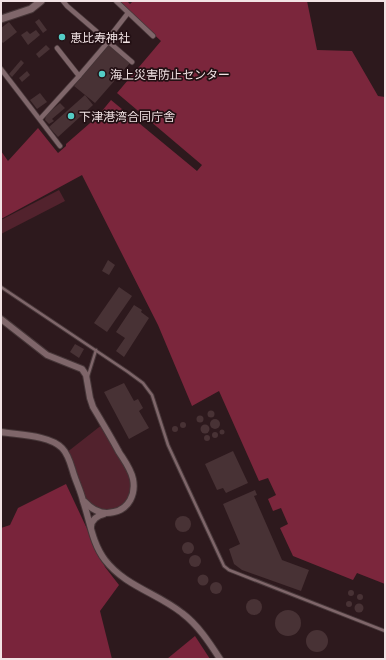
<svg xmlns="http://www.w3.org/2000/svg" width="386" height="660" font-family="'Noto Sans','Noto Sans JP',sans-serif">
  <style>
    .green { fill: #52222d }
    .forest { fill: #79243b }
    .water { fill: #7b263c }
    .building { fill: #483235 }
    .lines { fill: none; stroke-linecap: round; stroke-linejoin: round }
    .service-casing { stroke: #463638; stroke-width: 4.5 }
    .minor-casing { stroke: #463638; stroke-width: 6 }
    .tertiary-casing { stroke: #463638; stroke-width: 8 }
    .secondary-casing { stroke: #463638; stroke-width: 9 }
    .service { stroke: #7f666a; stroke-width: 2.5 }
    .minor { stroke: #7f666a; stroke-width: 4.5 }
    .tertiary { stroke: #7f666a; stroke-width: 6 }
    .secondary { stroke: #7f666a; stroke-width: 7 }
    .poi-dot { fill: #54cdc6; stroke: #231014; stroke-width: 1.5 }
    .labels { text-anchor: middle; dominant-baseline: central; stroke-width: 3.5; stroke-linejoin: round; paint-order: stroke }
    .poi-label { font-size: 12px; fill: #f2e3e5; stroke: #231014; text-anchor: start }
  </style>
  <rect width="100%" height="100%" fill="#2d191d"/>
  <g class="green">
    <path d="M59 190 65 201 1 234V220Z"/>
    <path d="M103 424 134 483 125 507 106 514 84 501 66 453Z"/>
  </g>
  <g class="forest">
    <path d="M66 484 105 567 119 585 100 611 112 659H1V528L10 525 18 508Z"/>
    <path d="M195 636 210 659H167Z"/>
  </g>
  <path class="water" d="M118 1H127L130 4 133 1H307L317 50 352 51 378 96 385 97V584L357 573 353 580 293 556 280 528 288 524 281 508 273 511 268 499 276 495 268 478 259 481 219 391 192 406 158 325 82 175 1 219V151L8 161 38 128 58 153 66 146V144L97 117 111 100 197 171 202 165 117 93 161 41Z"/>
  <g class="building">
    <path d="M39 19 47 30 43 33 35 22Z"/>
    <path d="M9 22 17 32 3 43 1 41V28Z"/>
    <path d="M36 30 40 35 28 45 21 35 27 31 30 34Z"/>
    <path d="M46 45 50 49 39 58 36 54Z"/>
    <path d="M109 45 130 63 95 103 74 86Z"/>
    <path d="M21 60 24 63 12 77 9 74Z"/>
    <path d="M27 71 30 75 22 82 19 78Z"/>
    <path d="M40 93 47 102 37 109 30 100Z"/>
    <path d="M85 95 93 105 58 137 49 127Z"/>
    <path d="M60 103 65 108 52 119 54 121 49 124 45 120 46 115Z"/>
    <path d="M108 260 115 265 109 275 102 271Z"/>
    <path d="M119 287 132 296 107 332 94 323Z"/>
    <path d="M134 305 142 310 141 312 149 318 124 357 116 351 125 338 116 332Z"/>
    <path d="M75 344 84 349 79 358 70 352Z"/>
    <path d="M124 383 134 401 138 399 143 408 139 411 149 428 129 439 104 392Z"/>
    <circle cx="211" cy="414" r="3.5"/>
    <circle cx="200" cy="419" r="3.5"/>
    <circle cx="215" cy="424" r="5"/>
    <circle cx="183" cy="425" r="3"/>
    <circle cx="205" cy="429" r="4.5"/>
    <circle cx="175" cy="429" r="3"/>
    <circle cx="222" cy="432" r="2.5"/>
    <circle cx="215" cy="435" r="3"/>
    <circle cx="207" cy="438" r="3"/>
    <path d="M233 451 248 483 226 493 223 488 217 490 205 464Z"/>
    <path d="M255 490 257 495 254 496 282 560 309 570 301 591 242 570 234 564 229 549 240 544 223 504Z"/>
    <circle cx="183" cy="524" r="8"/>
    <circle cx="188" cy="548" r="6"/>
    <circle cx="195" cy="561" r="6"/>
    <circle cx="203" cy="580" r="5.5"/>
    <circle cx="216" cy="588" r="6"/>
    <circle cx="351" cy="593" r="3"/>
    <circle cx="360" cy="597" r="3"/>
    <circle cx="254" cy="607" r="8"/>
    <circle cx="349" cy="604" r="3"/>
    <circle cx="359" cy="608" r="4.5"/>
    <circle cx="288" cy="623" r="13"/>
    <circle cx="317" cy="641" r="11"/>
  </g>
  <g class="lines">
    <defs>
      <g id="service">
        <path d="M1 287 128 372 143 383 152 395 168 445 224 566 229 570 385 631"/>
        <path d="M88 376 96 350"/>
      </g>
      <g id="minor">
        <path d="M63 1 67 6 132 62"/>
        <path d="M116 1 153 36"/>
        <path d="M107 40 128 13"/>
        <path d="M57 48 79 76"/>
        <path d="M1 69 60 146"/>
        <path d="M40 119 79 76 108 42"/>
      </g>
      <g id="tertiary">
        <path d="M1 319 47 355 82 369 86 375 90 398 93 407C102 422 111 437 119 452 124 460 131 469 133 479 136 494 129 509 114 512 102 515 93 511 85 502"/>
        <path d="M1 432C18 435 49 435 62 448 69 455 71 466 74 475 77 484 81 492 83 501 90 521 92 543 105 560 125 586 157 593 182 613 198 625 209 642 220 659"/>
        <path d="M91 527C91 520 98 515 104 514"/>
      </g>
      <path id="secondary" d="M1 19 31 9 41 1"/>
    </defs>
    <use href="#service" class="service-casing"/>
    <use href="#minor" class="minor-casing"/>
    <use href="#tertiary" class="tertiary-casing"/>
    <use href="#secondary" class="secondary-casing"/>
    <use href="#service" class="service"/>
    <use href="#minor" class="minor"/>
    <use href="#tertiary" class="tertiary"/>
    <use href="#secondary" class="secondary"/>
  </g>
  <g class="poi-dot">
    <circle cx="62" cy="37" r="4"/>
    <circle cx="102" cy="74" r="4"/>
    <circle cx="71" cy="116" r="4"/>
  </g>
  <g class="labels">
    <g class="poi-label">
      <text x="70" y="37">恵比寿神社</text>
      <text x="110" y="74">海上災害防止センター</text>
      <text x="79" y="116">下津港湾合同庁舎</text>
    </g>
  </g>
  <rect width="386" height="660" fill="none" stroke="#f2e3e5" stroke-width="4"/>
</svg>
